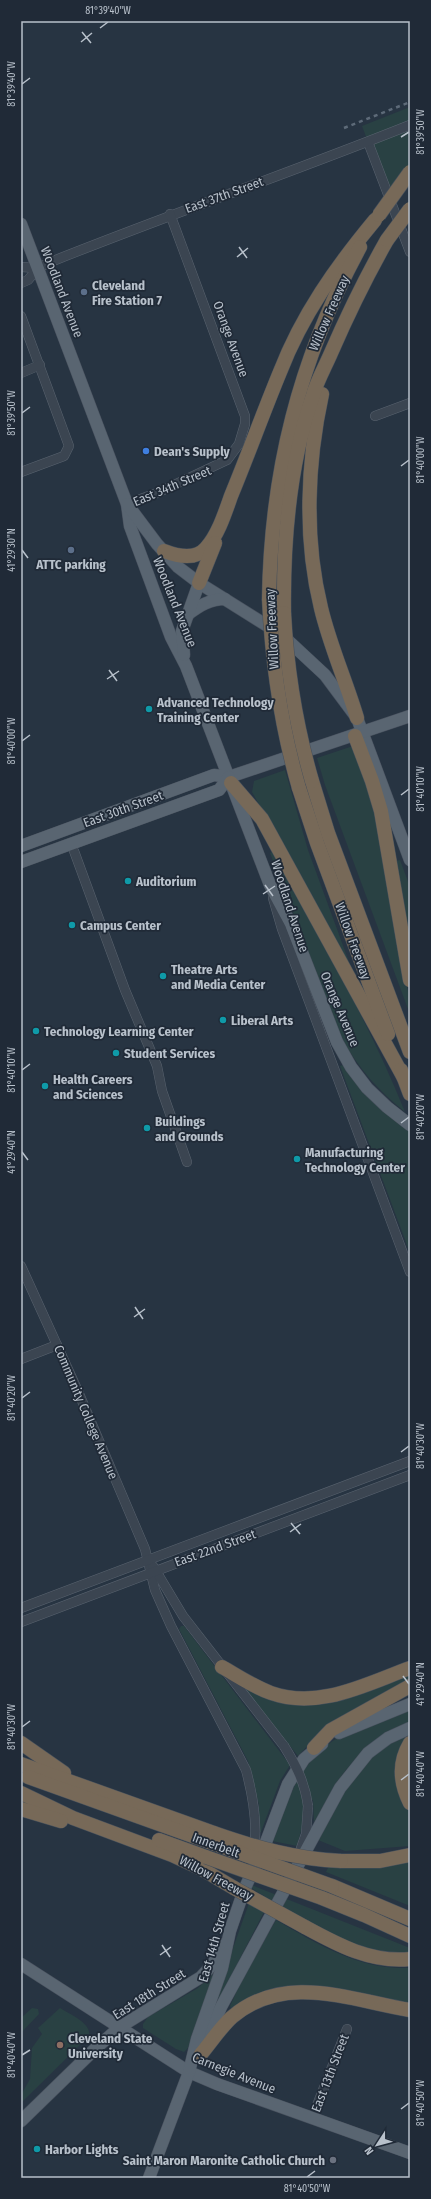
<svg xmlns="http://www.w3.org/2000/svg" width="431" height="2199" font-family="'Fira Sans Condensed',sans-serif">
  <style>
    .green { fill: #294143 }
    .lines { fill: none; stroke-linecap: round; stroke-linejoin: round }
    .minor-casing { stroke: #59636f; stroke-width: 10 }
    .major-casing { stroke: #48515e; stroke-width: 13 }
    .highway-casing { stroke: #46505c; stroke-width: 15 }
    .minor { stroke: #3b4551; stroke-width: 9 }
    .major { stroke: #596571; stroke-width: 12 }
    .highway { stroke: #776958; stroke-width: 14 }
    .rail { stroke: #5d6a78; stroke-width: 2.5; stroke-dasharray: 4 4; stroke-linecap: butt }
    .minor-bridge-casing { stroke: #59636f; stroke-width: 10; stroke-linecap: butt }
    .highway-bridge-casing { stroke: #46505c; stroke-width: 15; stroke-linecap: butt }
    .minor-bridge { stroke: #3b4551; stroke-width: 9 }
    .highway-bridge { stroke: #776958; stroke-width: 14 }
    .ticks { fill: none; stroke: #b8c1cb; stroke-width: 1.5 }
    .service-dot { fill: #5c6f8a; stroke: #202a37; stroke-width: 1.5 }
    .shop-dot { fill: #3f7fe0; stroke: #202a37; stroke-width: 1.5 }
    .culture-dot { fill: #0f9aa8; stroke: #202a37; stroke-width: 1.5 }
    .education-dot { fill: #8d6e63; stroke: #202a37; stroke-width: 1.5 }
    .worship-dot { fill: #6b7280; stroke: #202a37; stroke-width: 1.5 }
    .labels { text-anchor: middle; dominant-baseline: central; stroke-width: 3.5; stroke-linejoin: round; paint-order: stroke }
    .street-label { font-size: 13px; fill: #b8c1cb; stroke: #202a37 }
    .poi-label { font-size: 13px; font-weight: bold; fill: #b8c1cb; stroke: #202a37; text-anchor: start }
    .neatline { fill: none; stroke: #b8c1cb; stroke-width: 1.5 }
    .ticks-label { font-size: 10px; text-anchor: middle; fill: #b8c1cb }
  </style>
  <rect width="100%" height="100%" fill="#273442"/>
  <g class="green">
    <path d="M410 107V172L389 198 362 126Z"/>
    <path d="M353 746 368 776 410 1002V1008L408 1009 325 785 317 758Z"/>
    <path d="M285 770 308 850 352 970 252 792 254 781Z"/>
    <path d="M274 851C319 937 369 1022 405 1112 379 1091 359 1069 342 1039L270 853Z"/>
    <path d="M400 860 410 887V939L395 861Z"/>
    <path d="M343 1065 355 1082 401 1125 410 1131V1253L340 1066Z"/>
    <path d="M181 1626H184L290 1765 280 1781 261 1832H259V1805L248 1761 179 1629Z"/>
    <path d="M410 1671V1680L312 1741 298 1756 246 1691 250 1688 281 1700Z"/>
    <path d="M410 1708V1722C379 1736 352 1757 334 1787 327 1798 322 1811 314 1822L313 1800 303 1803V1823L297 1846 272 1841C287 1799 303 1753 347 1733 367 1723 389 1716 410 1708Z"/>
    <path d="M410 1732V1736L406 1742 410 1846 345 1851 318 1840 341 1795 375 1752Z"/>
    <path d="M410 1859V1906L326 1872 329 1866Z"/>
    <path d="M249 1884 410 1948V1954L369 1953 292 1913 248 1886Z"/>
    <path d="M249 1903 264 1912 219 1999 216 1996Z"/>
    <path d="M276 1920C319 1945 359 1970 410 1968V2006L316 1987 232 2011 230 2006 242 1980Z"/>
    <path d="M215 1972 188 2048 184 2052 176 2049 143 2028V2024L148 2017 198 1988Z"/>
    <path d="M32 2008 38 2009 39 2014 21 2033V2018Z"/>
    <path d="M60 2008C69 2014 92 2023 89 2036L21 2103V2095L30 2079 32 2048 42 2034 38 2028Z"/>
  </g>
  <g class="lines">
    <defs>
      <g id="minor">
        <path d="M368 142 410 252"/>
        <path d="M21 267 38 268"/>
        <path d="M21 283 28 280 38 268 53 261C171 214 292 172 410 125"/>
        <path d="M21 316 69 446 64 456 21 472"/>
        <path d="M21 373 40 365"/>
        <path d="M375 416 410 403"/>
        <path d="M127 504 157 493 227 460 239 444 245 424V416L170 214"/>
        <path d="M74 851 125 990 157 1066 162 1091 187 1162"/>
        <path d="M273 898 282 929 410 1272"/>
        <path d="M21 1266 77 1389 145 1549 155 1590 171 1626 246 1770C253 1796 258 1823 254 1850"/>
        <path d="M21 1359 57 1345"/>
        <path d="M153 1566 183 1616 284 1746"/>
        <path d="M21 1608 410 1461"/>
        <path d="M21 1622 410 1475"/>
        <path d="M298 1857 306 1834 308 1806"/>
        <path d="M312 2118 347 2029"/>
      </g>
      <g id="major">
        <path d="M21 224 127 504 130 526 171 637 186 666 270 885 291 924 337 1042 351 1067 367 1088 387 1107 410 1125"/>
        <path d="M127 504 157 544 178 567 199 583 282 635 325 675 357 718 410 860"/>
        <path d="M187 615C199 606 210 599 225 599"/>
        <path d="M184 655 182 631 199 583"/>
        <path d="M21 846 214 775 229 777 410 716"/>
        <path d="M21 862 219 790 229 777"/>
        <path d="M339 1733 410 1704"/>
        <path d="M21 1964 189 2072 217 2084 410 2153"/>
        <path d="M204 2046 221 2007 340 1788 368 1753 388 1738 410 1728"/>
        <path d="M21 2121 96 2048 120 2027 201 1977 213 1964 223 1944"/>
        <path d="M149 2178 189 2072 197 2039 222 1968 230 1931 244 1890 266 1842 288 1784 304 1759 322 1744"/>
      </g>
      <g id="highway">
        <path d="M322 394C307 463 304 539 321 608 330 646 346 681 357 718"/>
        <path d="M164 551C177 556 195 561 206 548 218 535 225 513 231 496 248 455 263 413 280 372 302 315 336 267 375 220"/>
        <path d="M199 583 215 543"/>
        <path d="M269 599C271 472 299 359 360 247"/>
        <path d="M284 613C283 540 289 465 313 395 317 381 325 367 331 353 348 314 366 277 387 240"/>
        <path d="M355 736 372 781 381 811 410 980"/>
        <path d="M312 781 328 833 410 1052"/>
        <path d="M231 783 262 819 404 1078"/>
        <path d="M299 788 317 843 388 1034"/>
        <path d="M401 1070 410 1094"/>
        <path d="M222 1667C238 1676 254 1687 271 1693 319 1710 366 1684 410 1668"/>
        <path d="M21 1743 64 1773"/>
        <path d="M410 1743C398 1763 400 1783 410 1803"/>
        <path d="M314 1748 331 1730 410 1686"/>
        <path d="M21 1764 214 1833"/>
        <path d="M28 1777 212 1843"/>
        <path d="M21 1793 73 1818 172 1855 202 1869 234 1888"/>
        <path d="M21 1809 61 1821"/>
        <path d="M159 1840 206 1857"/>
        <path d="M341 1861H380L410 1855"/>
        <path d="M332 1886 410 1919"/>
        <path d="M322 1898 364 1915 410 1936"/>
        <path d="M305 1927C338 1945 371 1963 410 1959"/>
        <path d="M201 2054C211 2042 220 2028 232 2017 285 1972 350 2000 410 2010"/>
      </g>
    </defs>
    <use href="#minor" class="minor-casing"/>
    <use href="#major" class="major-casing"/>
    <use href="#highway" class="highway-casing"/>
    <use href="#minor" class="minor"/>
    <use href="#major" class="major"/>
    <use href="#highway" class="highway"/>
    <path class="rail" d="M344 128 410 102"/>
    <defs>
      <path id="minor-bridge" d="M284 1746C296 1765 305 1783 308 1806"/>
      <g id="highway-bridge">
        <path d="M379 215 410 172"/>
        <path d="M387 240 410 209"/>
        <path d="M269 599C272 663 281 726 299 788"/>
        <path d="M284 613C287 670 296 726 312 781"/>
        <path d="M214 1833C257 1848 296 1859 341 1861"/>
        <path d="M212 1843 332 1886"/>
        <path d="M206 1857 322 1898"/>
        <path d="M234 1888 305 1927"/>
      </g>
    </defs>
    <use href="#minor-bridge" class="minor-bridge-casing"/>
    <use href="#highway-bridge" class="highway-bridge-casing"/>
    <use href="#minor-bridge" class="minor-bridge"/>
    <use href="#highway-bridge" class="highway-bridge"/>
  </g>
  <path class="ticks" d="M100 28 108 22M82 32 91 43M81 42 92 33M22 84 30 78M401 137 409 132M239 247 247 258M237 257 248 248M22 413 30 407M401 466 409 460M22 550 28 558M109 670 117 681M107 679 119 671M22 741 30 735M401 795 409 789M265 885 273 896M263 894 275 886M22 1070 30 1064M401 1123 409 1117M22 1152 28 1160M135 1307 143 1319M134 1317 145 1309M22 1398 30 1392M401 1452 409 1446M291 1523 300 1534M290 1532 301 1524M403 1676 409 1684M22 1727 30 1721M401 1780 409 1774M162 1945 170 1957M160 1955 171 1947M22 2055 30 2050M401 2109 409 2103M307 2177 315 2171"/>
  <g class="service-dot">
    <circle cx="84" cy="292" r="4"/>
    <circle cx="71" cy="550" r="4"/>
  </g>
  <circle class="shop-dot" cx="146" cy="451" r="4"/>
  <g class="culture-dot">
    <circle cx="149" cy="709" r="4"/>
    <circle cx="128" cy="881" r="4"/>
    <circle cx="72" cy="925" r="4"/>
    <circle cx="163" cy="976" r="4"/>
    <circle cx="223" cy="1020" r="4"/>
    <circle cx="36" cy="1031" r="4"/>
    <circle cx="116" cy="1053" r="4"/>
    <circle cx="45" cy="1086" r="4"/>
    <circle cx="147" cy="1128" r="4"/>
    <circle cx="297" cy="1159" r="4"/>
    <circle cx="37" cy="2149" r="4"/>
  </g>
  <circle class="education-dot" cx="60" cy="2045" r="4"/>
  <circle class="worship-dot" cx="333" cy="2160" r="4"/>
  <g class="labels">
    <g class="street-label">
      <text transform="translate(224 195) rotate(-20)">East 37th Street</text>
      <text transform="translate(62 292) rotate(69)">Woodland Avenue</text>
      <text transform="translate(329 313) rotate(-66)">Willow Freeway</text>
      <text transform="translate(231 339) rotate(70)">Orange Avenue</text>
      <text transform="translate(172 486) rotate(-23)">East 34th Street</text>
      <text transform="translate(175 602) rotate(68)">Woodland Avenue</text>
      <text transform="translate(272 629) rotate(-93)">Willow Freeway</text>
      <text transform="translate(123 809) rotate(-20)">East 30th Street</text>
      <text transform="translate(290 906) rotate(72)">Woodland Avenue</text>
      <text transform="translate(353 941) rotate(70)">Willow Freeway</text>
      <text transform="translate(340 1009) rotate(67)">Orange Avenue</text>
      <text transform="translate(86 1412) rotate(67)">Community College Avenue</text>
      <text transform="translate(215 1548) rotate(-20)">East 22nd Street</text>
      <text transform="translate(216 1845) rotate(20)">Innerbelt</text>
      <text transform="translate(216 1878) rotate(28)">Willow Freeway</text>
      <text transform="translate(214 1942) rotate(-74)">East 14th Street</text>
      <text transform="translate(149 1994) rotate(-32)">East 18th Street</text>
      <text transform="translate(234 2073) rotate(22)">Carnegie Avenue</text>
      <text transform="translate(330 2073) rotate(-69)">East 13th Street</text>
    </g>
    <g class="poi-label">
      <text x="92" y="285">Cleveland<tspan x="92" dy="15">Fire Station 7</tspan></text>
      <text x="154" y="451">Dean's Supply</text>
      <text x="71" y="564" text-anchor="middle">ATTC parking</text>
      <text x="157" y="702">Advanced Technology<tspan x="157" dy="15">Training Center</tspan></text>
      <text x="136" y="881">Auditorium</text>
      <text x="80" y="925">Campus Center</text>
      <text x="171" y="969">Theatre Arts<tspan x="171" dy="15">and Media Center</tspan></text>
      <text x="231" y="1020">Liberal Arts</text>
      <text x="44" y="1031">Technology Learning Center</text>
      <text x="124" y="1053">Student Services</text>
      <text x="53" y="1079">Health Careers<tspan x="53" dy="15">and Sciences</tspan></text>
      <text x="155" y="1121">Buildings<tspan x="155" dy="15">and Grounds</tspan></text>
      <text x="305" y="1152">Manufacturing<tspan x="305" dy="15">Technology Center</tspan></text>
      <text x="68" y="2038">Cleveland State<tspan x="68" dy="15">University</tspan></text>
      <text x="45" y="2149">Harbor Lights</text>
      <text x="325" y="2160" text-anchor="end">Saint Maron Maronite Catholic Church</text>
    </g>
  </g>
  <rect width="431" height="2199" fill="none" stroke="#202a37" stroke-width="44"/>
  <g transform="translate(377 2145) rotate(234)" stroke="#202a37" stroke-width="3" paint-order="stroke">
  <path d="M0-3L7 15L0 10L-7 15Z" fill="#b8c1cb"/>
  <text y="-6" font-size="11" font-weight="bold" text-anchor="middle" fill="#b8c1cb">N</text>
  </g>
  <rect x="22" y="22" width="387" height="2155" class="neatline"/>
  <g class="ticks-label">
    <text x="108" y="14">81°39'40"W</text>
    <text transform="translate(11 84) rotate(-90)" y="4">81°39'40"W</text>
    <text transform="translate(420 132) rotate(-90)" y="4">81°39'50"W</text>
    <text transform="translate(11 413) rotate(-90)" y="4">81°39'50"W</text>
    <text transform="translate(420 460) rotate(-90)" y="4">81°40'00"W</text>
    <text transform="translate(11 550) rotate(-90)" y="4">41°29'30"N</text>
    <text transform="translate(11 741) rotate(-90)" y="4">81°40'00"W</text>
    <text transform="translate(420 789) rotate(-90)" y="4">81°40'10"W</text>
    <text transform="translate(11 1070) rotate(-90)" y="4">81°40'10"W</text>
    <text transform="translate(420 1117) rotate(-90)" y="4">81°40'20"W</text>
    <text transform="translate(11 1152) rotate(-90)" y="4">41°29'40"N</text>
    <text transform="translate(11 1398) rotate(-90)" y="4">81°40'20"W</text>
    <text transform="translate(420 1446) rotate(-90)" y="4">81°40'30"W</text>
    <text transform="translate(420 1684) rotate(-90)" y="4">41°29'40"N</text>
    <text transform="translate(11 1727) rotate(-90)" y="4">81°40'30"W</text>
    <text transform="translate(420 1774) rotate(-90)" y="4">81°40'40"W</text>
    <text transform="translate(11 2055) rotate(-90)" y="4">81°40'40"W</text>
    <text transform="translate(420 2103) rotate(-90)" y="4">81°40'50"W</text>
    <text x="307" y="2192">81°40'50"W</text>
  </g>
</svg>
